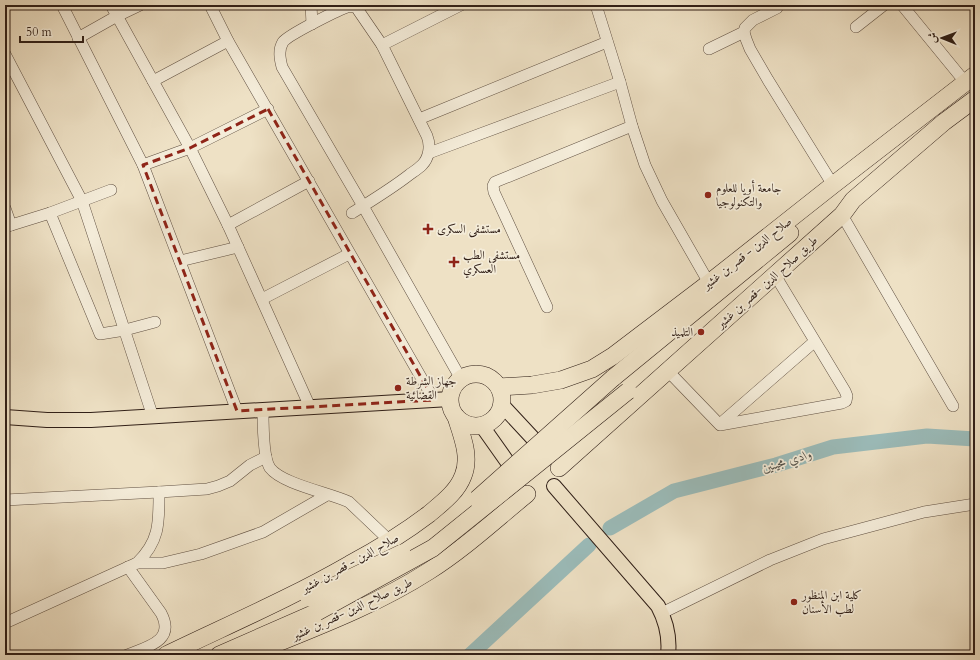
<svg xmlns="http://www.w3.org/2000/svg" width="980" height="660" font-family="Cardo,Amiri,serif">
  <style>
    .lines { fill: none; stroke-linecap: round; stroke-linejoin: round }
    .river { stroke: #9bbcba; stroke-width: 15 }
    .minor-casing { stroke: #605042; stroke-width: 12 }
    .major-casing { stroke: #301f17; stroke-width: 16 }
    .highway-casing { stroke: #301f17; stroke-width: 18 }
    .minor { stroke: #f4ecd9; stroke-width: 11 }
    .major { stroke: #eee1c5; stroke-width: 14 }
    .highway { stroke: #eee1c5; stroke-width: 17 }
    .highway-bridge-casing { stroke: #301f17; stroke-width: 18; stroke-linecap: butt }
    .highway-bridge { stroke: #eee1c5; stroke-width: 17 }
    .marked { fill: none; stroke: #8f2418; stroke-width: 3; stroke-dasharray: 8 5; stroke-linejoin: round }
    .poi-dot { fill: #8f2418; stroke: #f4ecd9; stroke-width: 1.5 }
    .labels { text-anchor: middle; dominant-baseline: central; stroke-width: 3.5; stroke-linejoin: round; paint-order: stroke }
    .poi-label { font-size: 12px; fill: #301f17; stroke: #f4ecd9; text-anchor: start }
    .street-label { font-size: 12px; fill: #301f17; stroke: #f4ecd9 }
    .water-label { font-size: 13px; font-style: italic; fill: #504e48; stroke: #f4ecd9 }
  </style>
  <rect width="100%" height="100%" fill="#eee1c5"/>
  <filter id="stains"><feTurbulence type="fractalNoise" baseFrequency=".005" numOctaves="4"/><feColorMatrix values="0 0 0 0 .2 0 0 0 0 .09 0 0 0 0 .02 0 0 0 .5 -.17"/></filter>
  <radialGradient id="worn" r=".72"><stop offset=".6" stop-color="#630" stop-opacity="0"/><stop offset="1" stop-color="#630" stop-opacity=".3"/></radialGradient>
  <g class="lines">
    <g class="river">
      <path d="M610 528 674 491 776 465 833 447 927 436 975 439"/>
      <path d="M470 655 589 545"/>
    </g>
    <defs>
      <g id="minor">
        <path d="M62 5 143 165 237 411"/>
        <path d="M111 5 190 148 228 225 310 407"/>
        <path d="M210 5 228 41 434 400"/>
        <path d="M311 5 312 24"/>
        <path d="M596 5 620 82 632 126 645 165 662 201 709 283"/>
        <path d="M902 5 965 82"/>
        <path d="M777 8 753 20 745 28 744 32 746 39 750 49 768 80 833 185"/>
        <path d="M856 27 884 5"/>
        <path d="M78 38 117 16 140 5"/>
        <path d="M382 45 461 5"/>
        <path d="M709 49 744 32"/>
        <path d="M5 54 82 201 153 417"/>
        <path d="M153 81 228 41"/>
        <path d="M419 119 607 42"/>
        <path d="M429 153 620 82"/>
        <path d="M143 165 190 148 268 109"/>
        <path d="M5 208 11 225"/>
        <path d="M50 213 100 334 125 330 155 322"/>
        <path d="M352 213C371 201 391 189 409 175 413 172 418 169 422 165 429 158 431 146 427 136L382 45 356 7C353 7 350 6 347 7 336 11 288 35 283 42 278 50 280 59 282 67L363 206 461 379"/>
        <path d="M842 215 953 406"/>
        <path d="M228 225 309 181"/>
        <path d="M5 227 50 213 111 190"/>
        <path d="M180 261 238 247"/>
        <path d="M262 299 349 254"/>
        <path d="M547 307 494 192 493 186 495 182 632 126"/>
        <path d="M668 371 720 425 842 403 846 401 847 396 845 391 775 275"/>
        <path d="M263 410C263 424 263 458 270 468 282 484 330 493 349 502L391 542"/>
        <path d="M720 424 814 342"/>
        <path d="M5 500 159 492"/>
        <path d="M137 563H163L201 554 263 532 327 495"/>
        <path d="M662 613 770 560 823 539 924 512 975 504"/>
        <path d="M5 623 137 563C160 541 159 522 159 492L207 489 218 486 230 481 250 465 266 457"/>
        <path d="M5 653 6 655"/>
        <path d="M127 655C147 647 176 641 161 613L128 567"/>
      </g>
      <g id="major">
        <path d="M502 405 541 447"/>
        <path d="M5 417 47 420H91L450 399"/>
        <path d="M482 426 511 467"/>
        <path d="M554 486 658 606C666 621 670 637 668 655"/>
      </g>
      <g id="highway">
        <circle cx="476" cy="400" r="26"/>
        <path d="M613 378 790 233"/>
        <path d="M499 387 532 385 561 380 592 369 613 356 709 283 833 185 975 75"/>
        <path d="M559 468 842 215 853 200 944 122 975 99"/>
        <path d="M166 655C228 625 291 598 350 564 378 549 404 533 429 514 442 503 457 492 463 476 471 457 462 436 456 417"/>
        <path d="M219 655 317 612"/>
        <path d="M248 655C309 630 373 607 429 571 464 549 495 520 527 494"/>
      </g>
    </defs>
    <use href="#minor" class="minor-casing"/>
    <use href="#major" class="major-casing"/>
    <use href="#highway" class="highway-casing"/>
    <use href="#minor" class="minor"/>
    <use href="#major" class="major"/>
    <use href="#highway" class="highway"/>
    <defs>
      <g id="highway-bridge">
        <path d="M477 499 613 378"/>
        <path d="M309 598 402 553"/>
        <path d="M317 612 433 548 628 391"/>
      </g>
    </defs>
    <use href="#highway-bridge" class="highway-bridge-casing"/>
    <use href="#highway-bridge" class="highway-bridge"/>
  </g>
  <path class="marked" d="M268 109 434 400 237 411 143 165 190 148Z"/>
  <g class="poi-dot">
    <circle cx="708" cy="195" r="4"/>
    <path d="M426 223h4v4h4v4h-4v4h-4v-4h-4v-4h4z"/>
    <path d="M452 256h4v4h4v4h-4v4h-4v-4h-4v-4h4z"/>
    <circle cx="701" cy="332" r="4"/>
    <circle cx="398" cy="388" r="4"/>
    <circle cx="794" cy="602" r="4"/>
  </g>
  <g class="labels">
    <g class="poi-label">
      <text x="716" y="188">جامعة أويا للعلوم<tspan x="716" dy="14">والتكنولوجيا</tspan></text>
      <text x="437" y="229">مستشفى السكرى</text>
      <text x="463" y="255">مستشفي الطب<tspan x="463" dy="14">العسكري</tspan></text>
      <text x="693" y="332" text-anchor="end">التلميذ</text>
      <text x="406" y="381">جهاز الشرطة<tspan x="406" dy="14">القضائية</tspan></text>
      <text x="802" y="595">كلية ابن المنظور<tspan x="802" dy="14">لطب الأسنان</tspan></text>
    </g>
    <g class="street-label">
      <text transform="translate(747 253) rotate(-38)">صلاح الدين - قصر بن غشير</text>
      <text transform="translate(767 282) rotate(-42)">طريق صلاح الدين -قصر بن غشير</text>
      <text transform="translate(350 563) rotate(-29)">صلاح الدين - قصر بن غشير</text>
      <text transform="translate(352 609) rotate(-25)">طريق صلاح الدين -قصر بن غشير</text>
    </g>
    <g class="water-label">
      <text transform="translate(787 461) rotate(-17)">وادي مجينين</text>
    </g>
  </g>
  <rect width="980" height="660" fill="none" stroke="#eee1c5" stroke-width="20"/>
  <rect x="6" y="6" width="968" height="648" fill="none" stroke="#301f17" stroke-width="2"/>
  <rect x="10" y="10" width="960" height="640" fill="none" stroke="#301f17"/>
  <g transform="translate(942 38) rotate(271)" stroke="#f4ecd9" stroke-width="3" paint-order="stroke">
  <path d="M0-3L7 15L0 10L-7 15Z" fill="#301f17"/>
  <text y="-6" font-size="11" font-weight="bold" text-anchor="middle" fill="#301f17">ش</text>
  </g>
  <path d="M20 36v6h63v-6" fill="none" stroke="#301f17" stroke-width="2"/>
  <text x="26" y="36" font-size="12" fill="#301f17" stroke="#f4ecd9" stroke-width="3" paint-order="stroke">50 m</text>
  <rect width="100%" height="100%" filter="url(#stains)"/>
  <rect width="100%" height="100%" fill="url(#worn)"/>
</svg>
